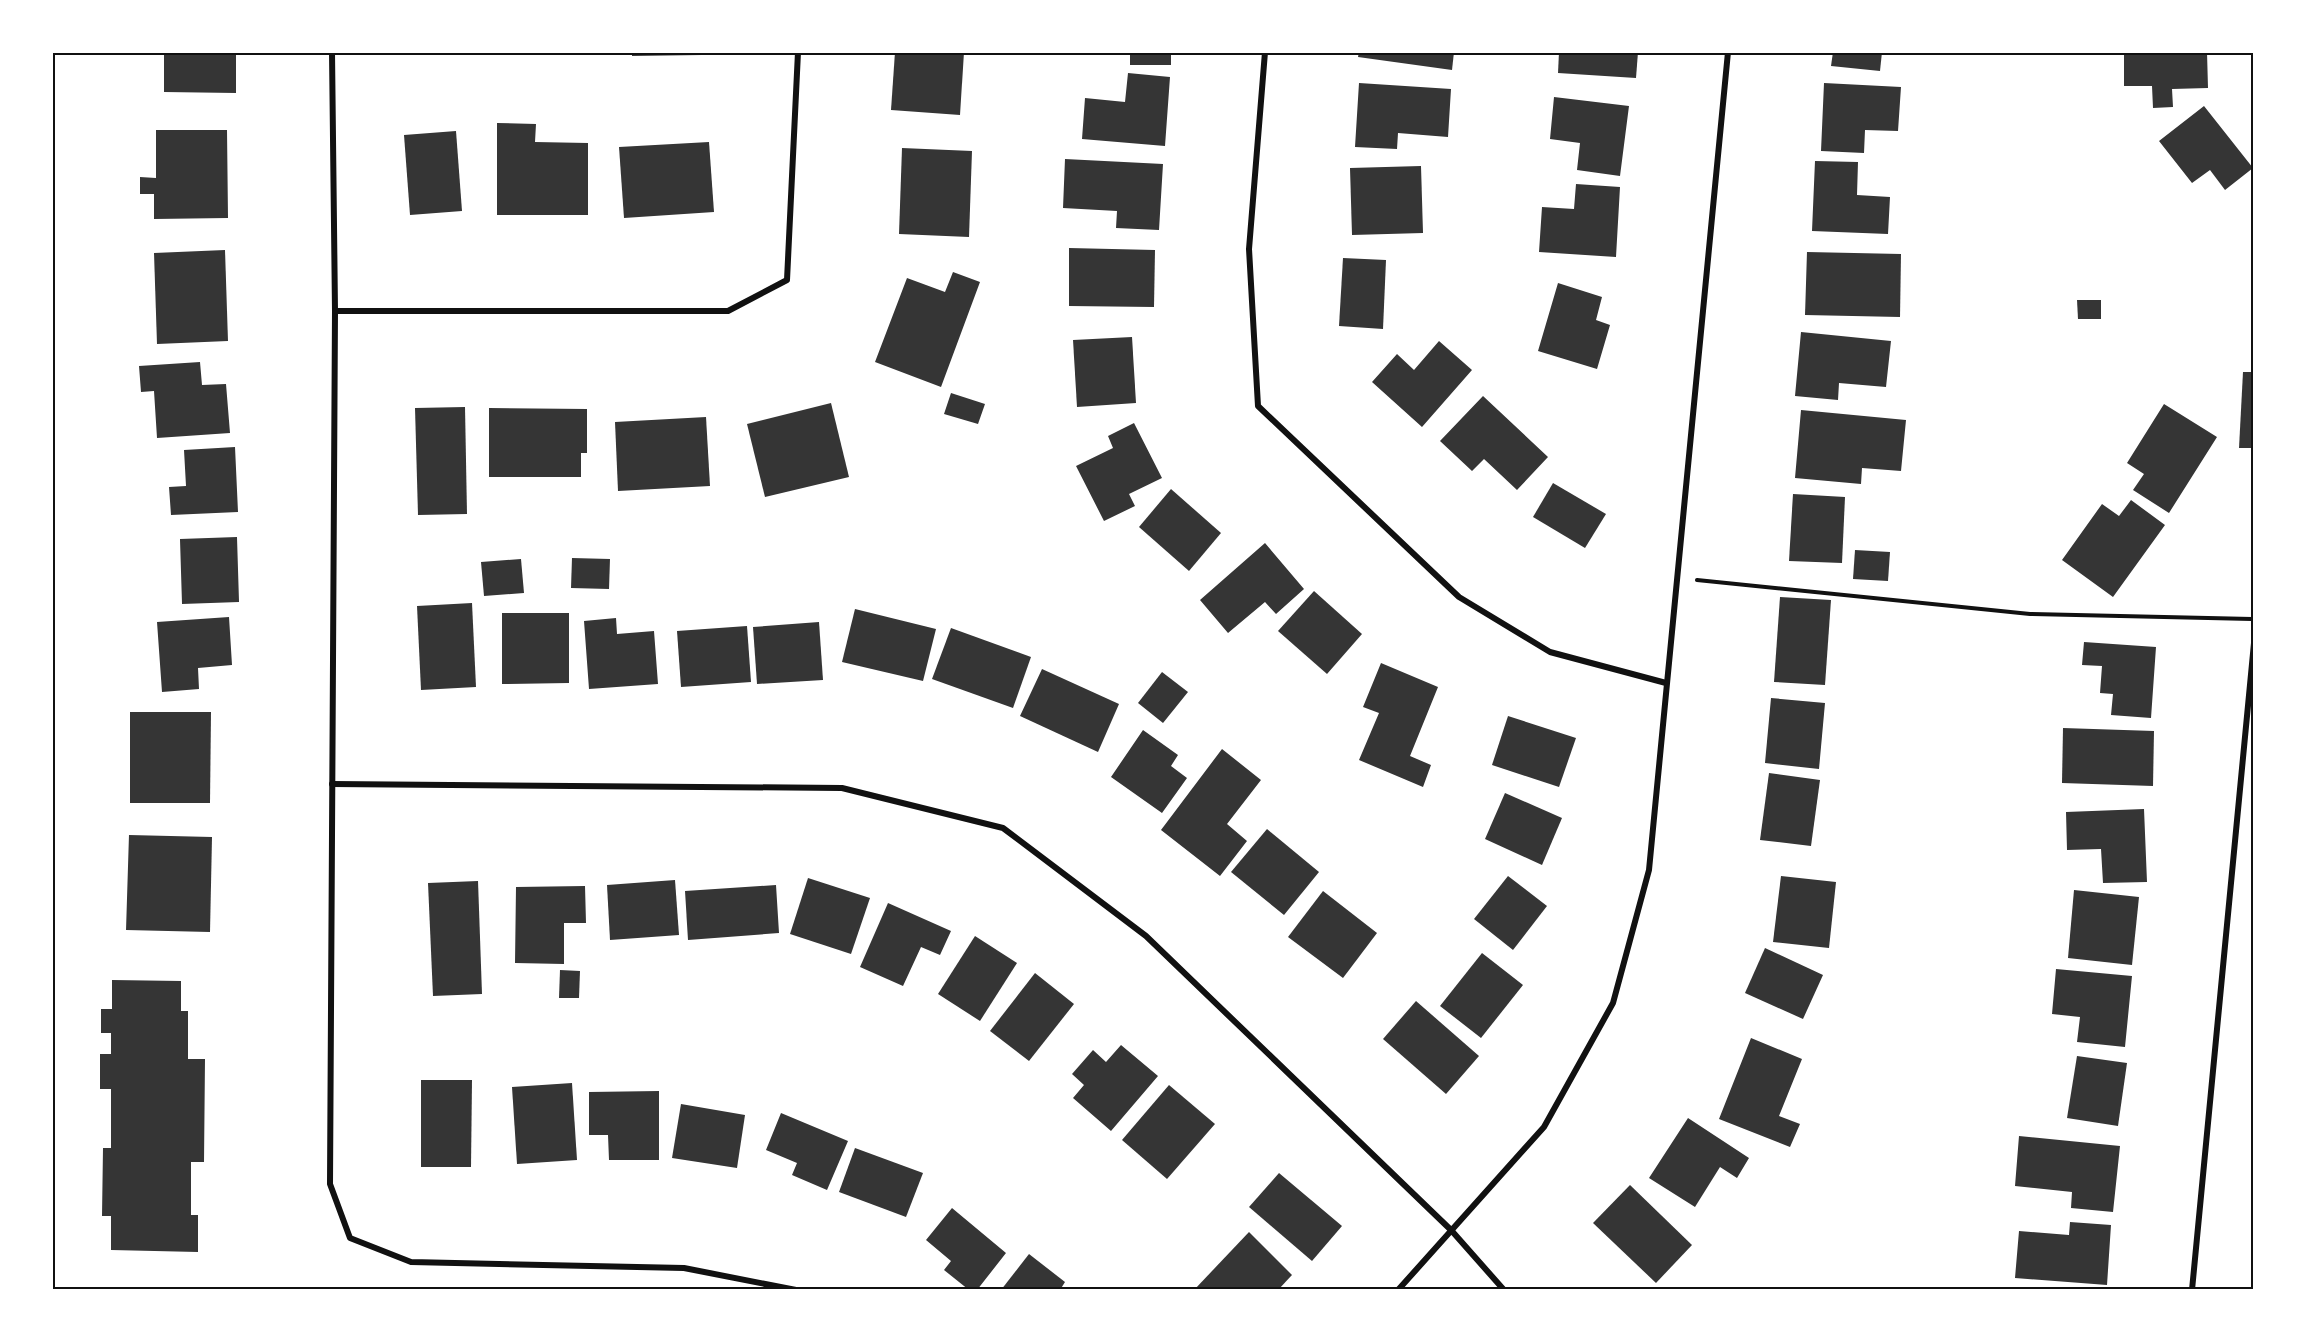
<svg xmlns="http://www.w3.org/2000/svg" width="2306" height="1342" font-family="Rubik,sans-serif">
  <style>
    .building { fill: #353535 }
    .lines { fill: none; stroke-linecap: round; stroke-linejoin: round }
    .path { stroke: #111; stroke-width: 4 }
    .minor { stroke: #111; stroke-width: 6 }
    .neatline { fill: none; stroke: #111; stroke-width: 2 }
  </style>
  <rect width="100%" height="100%" fill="#fff"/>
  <g class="building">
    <path d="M164 52H236V93L164 92Z"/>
    <path d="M632 52H702V55L632 56Z"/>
    <path d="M895 52H964L960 115 891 110Z"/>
    <rect x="1130" y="52" width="41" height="13"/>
    <path d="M1359 52H1454L1452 70 1358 57Z"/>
    <path d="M1559 52H1638L1636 78 1558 73Z"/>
    <path d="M1833 52H1882L1880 71 1831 66Z"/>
    <path d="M2124 52H2207L2208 88 2172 89 2173 107 2153 108 2152 86H2124Z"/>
    <path d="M1128 73 1170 77 1165 146 1082 139 1085 98 1125 102Z"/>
    <path d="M1359 83 1451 89 1448 137 1398 133 1397 149 1355 147Z"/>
    <path d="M1824 83 1901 87 1898 131 1865 130 1864 153 1821 151Z"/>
    <path d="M1554 97 1629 106 1620 176 1577 170 1580 143 1550 139Z"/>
    <path d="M2204 106 2253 168 2225 190 2210 170 2192 183 2159 141Z"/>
    <path d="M497 123 536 124 535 142 588 143V215H497Z"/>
    <path d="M156 130H227L228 218 154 219V194H140V177L156 178Z"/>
    <path d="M456 131 462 211 410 215 404 135Z"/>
    <path d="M709 142 714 212 624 218 619 147Z"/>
    <path d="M902 148 972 151 969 237 899 234Z"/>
    <path d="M1065 159 1163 164 1159 230 1116 228 1117 211 1063 208Z"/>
    <path d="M1815 161 1858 162 1857 195 1890 197 1888 234 1812 231Z"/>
    <path d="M1421 166 1423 233 1352 235 1350 168Z"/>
    <path d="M1576 184 1620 187 1616 257 1539 252 1542 207 1574 209Z"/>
    <path d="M1069 248 1155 250 1154 307 1069 306Z"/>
    <path d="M225 250 228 341 157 344 154 253Z"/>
    <path d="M1807 252 1901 254 1900 317 1805 315Z"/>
    <path d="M1343 258 1386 260 1383 329 1339 326Z"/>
    <path d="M953 272 980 282 941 387 875 362 907 278 945 292Z"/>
    <path d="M1558 283 1602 297 1596 320 1610 325 1597 369 1538 351Z"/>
    <path d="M2077 300H2101V319H2078Z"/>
    <path d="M1801 332 1891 341 1886 387 1839 383 1838 400 1795 396Z"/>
    <path d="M1132 337 1136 403 1077 407 1073 340Z"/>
    <path d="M1439 341 1472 370 1422 427 1372 382 1397 354 1414 370Z"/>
    <path d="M200 362 202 385 226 384 230 433 157 438 154 391 141 392 139 366Z"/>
    <path d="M2243 372H2254V448H2239Z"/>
    <path d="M951 393 985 404 978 424 944 414Z"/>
    <path d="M1483 396 1548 457 1517 490 1484 459 1472 471 1440 441Z"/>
    <path d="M831 403 849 477 765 497 747 424Z"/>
    <path d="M2164 404 2217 437 2169 513 2133 490 2144 474 2127 463Z"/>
    <path d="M465 407 467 514 418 515 415 408Z"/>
    <path d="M489 408 587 409V453H581V477H489Z"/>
    <path d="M1801 410 1906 420 1901 471 1862 468 1861 484 1795 478Z"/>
    <path d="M706 417 710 486 618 491 615 422Z"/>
    <path d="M1134 423 1162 478 1129 494 1135 506 1104 521 1076 466 1113 448 1108 436Z"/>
    <path d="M235 447 238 512 171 515 169 487 186 486 184 450Z"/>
    <path d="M1553 483 1606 514 1585 548 1533 517Z"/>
    <path d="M1171 489 1221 533 1189 571 1139 527Z"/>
    <path d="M1793 494 1845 497 1842 563 1789 561Z"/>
    <path d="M2131 500 2165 525 2113 597 2062 560 2102 504 2119 516Z"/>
    <path d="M237 537 239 602 182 604 180 539Z"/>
    <path d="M1265 543 1304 589 1276 614 1265 602 1228 633 1200 600Z"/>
    <path d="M1855 550 1890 552 1888 581 1853 579Z"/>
    <path d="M572 558 610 559 609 589 571 588Z"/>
    <path d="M521 559 524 593 484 596 481 562Z"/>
    <path d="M1314 591 1362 634 1327 674 1278 631Z"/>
    <path d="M1780 597 1831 600 1825 685 1774 682Z"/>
    <path d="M472 603 476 687 421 690 417 606Z"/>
    <path d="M855 609 936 629 923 681 842 662Z"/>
    <path d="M502 613H569V683L502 684Z"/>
    <path d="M229 617 232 665 198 668 199 689 162 692 157 622Z"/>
    <path d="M616 618 617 634 654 631 658 684 589 689 584 621Z"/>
    <path d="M819 622 823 680 757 684 753 627Z"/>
    <path d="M747 626 751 682 681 687 677 631Z"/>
    <path d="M951 628 1031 657 1013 708 932 679Z"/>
    <path d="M2084 642 2156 647 2151 718 2111 715 2113 694 2100 693 2102 666 2082 665Z"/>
    <path d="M1381 663 1438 687 1410 756 1431 765 1423 787 1359 760 1379 713 1363 707Z"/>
    <path d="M1042 669 1119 704 1098 752 1020 716Z"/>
    <path d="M1162 672 1188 692 1163 723 1138 703Z"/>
    <path d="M1771 698 1825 703 1819 769 1765 763Z"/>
    <path d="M130 712H211L210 803H130Z"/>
    <path d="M1508 716 1576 738 1559 787 1492 765Z"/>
    <path d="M2063 728 2154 731 2153 786 2062 783Z"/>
    <path d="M1143 730 1178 755 1171 766 1187 778 1162 813 1111 777Z"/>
    <path d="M1222 749 1261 780 1227 824 1247 841 1220 876 1161 830Z"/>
    <path d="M1769 773 1820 780 1811 846 1760 840Z"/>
    <path d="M1505 793 1562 818 1542 865 1485 839Z"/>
    <path d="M2144 809 2147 882 2103 883 2101 849 2067 850 2066 812Z"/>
    <path d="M1267 829 1319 872 1284 915 1231 872Z"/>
    <path d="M129 835 212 837 210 932 126 930Z"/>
    <path d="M1508 876 1547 906 1513 950 1474 919Z"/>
    <path d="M1781 876 1836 882 1829 948 1773 942Z"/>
    <path d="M808 878 870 898 851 954 790 934Z"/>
    <path d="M675 880 679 935 610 940 607 885Z"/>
    <path d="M478 881 482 994 433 996 428 883Z"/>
    <path d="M776 885 779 933 688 940 685 891Z"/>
    <path d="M585 886 586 923H564V964L515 963 516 887Z"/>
    <path d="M2074 890 2139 897 2132 965 2068 958Z"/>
    <path d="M1323 891 1377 933 1343 978 1288 937Z"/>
    <path d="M888 903 951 931 940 955 921 947 903 986 860 967Z"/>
    <path d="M975 936 1017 963 980 1021 938 994Z"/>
    <path d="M1765 948 1823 975 1803 1019 1745 993Z"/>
    <path d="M1482 953 1523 985 1481 1038 1440 1006Z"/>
    <path d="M2056 969 2132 976 2125 1047 2077 1042 2080 1017 2052 1014Z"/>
    <path d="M560 970 580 971 579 998H559Z"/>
    <path d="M1035 973 1074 1004 1029 1061 990 1031Z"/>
    <path d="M112 980 181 981V1011H188V1059H205L204 1162H191V1215H198V1252L111 1250V1216H102L103 1148H111V1089H100V1054H111V1033H101V1009H112Z"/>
    <path d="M1416 1001 1479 1056 1446 1094 1383 1039Z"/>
    <path d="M1751 1038 1802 1059 1779 1116 1800 1124 1790 1147 1719 1119Z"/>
    <path d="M1121 1045 1158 1076 1111 1131 1073 1098 1084 1085 1072 1074 1093 1050 1106 1062Z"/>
    <path d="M2077 1056 2127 1063 2118 1126 2067 1118Z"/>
    <path d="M421 1080H472L471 1167H421Z"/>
    <path d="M572 1083 577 1160 517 1164 512 1087Z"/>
    <path d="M1169 1085 1215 1124 1167 1179 1122 1140Z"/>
    <path d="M659 1091V1160H609L608 1135H589V1092Z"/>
    <path d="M681 1104 745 1115 737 1168 672 1158Z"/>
    <path d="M781 1113 848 1141 827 1190 792 1175 797 1163 766 1150Z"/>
    <path d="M1688 1118 1749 1158 1737 1178 1720 1167 1695 1207 1649 1178Z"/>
    <path d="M2019 1136 2120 1146 2113 1212 2071 1208 2072 1192 2015 1186Z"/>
    <path d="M855 1148 923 1173 906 1217 839 1192Z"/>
    <path d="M1279 1173 1342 1226 1312 1261 1249 1207Z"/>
    <path d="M1630 1185 1692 1245 1656 1283 1593 1223Z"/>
    <path d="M952 1208 1006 1253 977 1290H969L944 1270 951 1261 926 1240Z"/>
    <path d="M2070 1222 2111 1225 2107 1285 2015 1278 2019 1231 2069 1235Z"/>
    <path d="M1249 1232 1292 1275 1278 1290H1194Z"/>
    <path d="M1029 1254 1065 1282 1060 1290H1001Z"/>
  </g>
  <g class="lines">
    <path class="path" d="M1697 580 2030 614 2252 619"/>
    <g class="minor">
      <path d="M332 52 335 311 330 1184 350 1238 411 1262 684 1268 796 1290"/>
      <path d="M1265 52 1249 249 1258 406 1459 597 1550 652 1666 683"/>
      <path d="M335 311H728L787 280 798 52"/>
      <path d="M332 784 842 788 1003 828 1146 936 1451 1230 1504 1290"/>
      <path d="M1398 1290 1544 1127 1613 1003 1649 870 1728 52"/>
      <path d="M2192 1290 2254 643"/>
    </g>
  </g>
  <rect width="2306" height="1342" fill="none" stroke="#ffffff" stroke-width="108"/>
  <rect x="54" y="54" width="2198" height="1234" class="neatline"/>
</svg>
